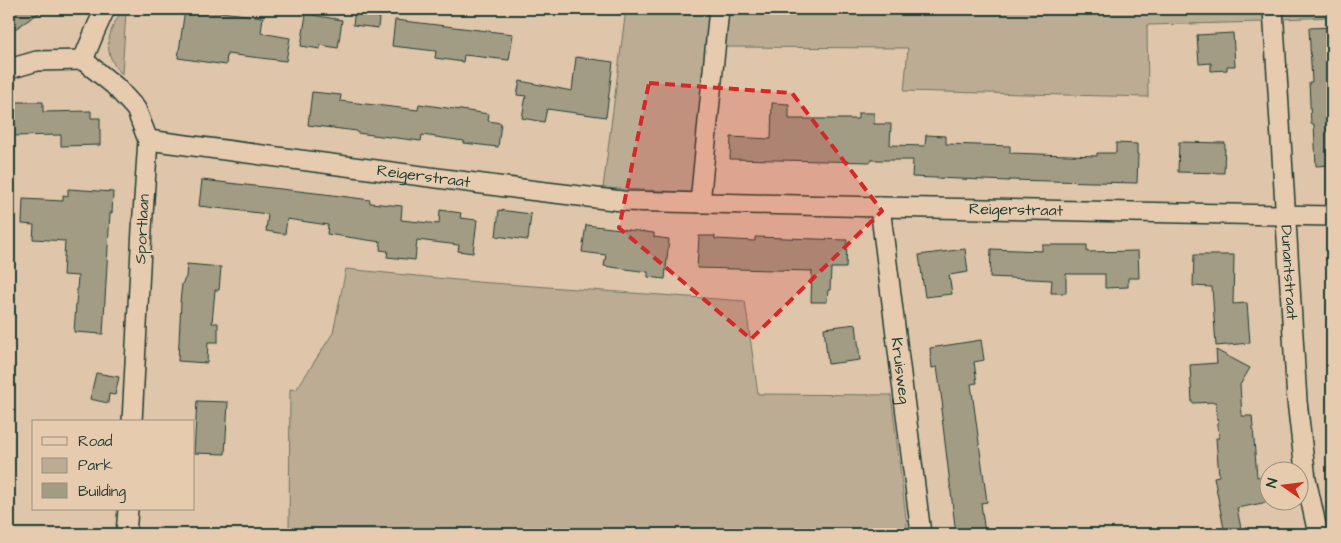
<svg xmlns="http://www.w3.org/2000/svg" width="1341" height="543" font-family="'Architects Daughter',sans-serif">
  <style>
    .green { fill: #bcac94; stroke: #6e7464 }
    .building { fill: #a39c85; stroke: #1f3d34 }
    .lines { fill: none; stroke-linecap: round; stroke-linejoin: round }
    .minor-casing { stroke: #1f3d34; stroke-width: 22 }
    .minor { stroke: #e7cbae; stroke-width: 19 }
    .marked { fill: #d62828; fill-opacity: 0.2; stroke: #d62828; stroke-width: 4; stroke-dasharray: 10 6; stroke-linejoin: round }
    .labels { text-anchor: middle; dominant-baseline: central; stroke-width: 4; stroke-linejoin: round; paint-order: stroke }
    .street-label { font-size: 16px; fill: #1f3d34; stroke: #e7cbae }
  </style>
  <rect width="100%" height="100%" fill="#dfc5a9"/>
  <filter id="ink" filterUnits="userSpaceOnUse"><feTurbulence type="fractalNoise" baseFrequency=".02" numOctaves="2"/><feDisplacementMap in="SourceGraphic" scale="10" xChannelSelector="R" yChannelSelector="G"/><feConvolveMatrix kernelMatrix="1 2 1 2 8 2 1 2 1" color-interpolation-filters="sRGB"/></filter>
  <g filter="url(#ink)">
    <g class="green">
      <path d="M626 9H1263L1264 22 1147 25 1148 97 904 91 908 48 720 47 706 193 603 188Z"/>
      <path d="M1280 9H1332V17L1281 19Z"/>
      <path d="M123 10 126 12 122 74C101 54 107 31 123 10Z"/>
      <path d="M346 269 477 282 745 301 758 394 891 395 908 534H289L290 389 296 390 333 333Z"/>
    </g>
    <g class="building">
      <path d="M9 9H45L9 33Z"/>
      <path d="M185 9H195L263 17 261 33 290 38 286 61 227 54 226 65 178 58Z"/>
      <path d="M355 9H380L378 28 353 25Z"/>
      <path d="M306 14 342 20 338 48 320 45V49L301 46Z"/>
      <path d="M395 20 513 34 509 60 464 55 463 62 435 58 436 51 392 46Z"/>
      <path d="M1332 27V165L1316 166 1314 124H1311L1309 82H1312L1309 28Z"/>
      <path d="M1233 33 1235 66H1227V70L1211 71V63L1199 64 1197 35Z"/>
      <path d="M576 57 613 62 606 117 547 109 544 122 522 118 526 96 517 95 520 81 572 91Z"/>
      <path d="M312 92 341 95 340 101 418 110 419 104 489 114 488 121 501 123 498 147 464 143V141L422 135 421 141 357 133V131L308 125Z"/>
      <path d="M12 102H43V112L91 111V118H100V145L61 146V135L9 136V109H12Z"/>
      <path d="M772 103 789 104V119H858V113H874V124H891L890 145 925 146 926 135 946 136V144L1010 146V153L1097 156V153H1116V143L1137 144V154H1138L1137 183 1009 180V181L912 177 913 160H871V162L730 159 731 137 771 139Z"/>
      <path d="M1179 142 1225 143 1224 173 1178 172Z"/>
      <path d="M202 180 333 195 370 200V203L402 206 401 220 439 224 440 210 461 213 460 218 477 220 473 253 458 251 459 245 417 240 415 260 387 257 388 251 380 250 381 242 327 234 328 225 287 219 285 234 266 231 268 214 199 206Z"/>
      <path d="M68 189 113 192 112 213H110L103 334 74 332 78 276 63 275 65 241 33 239 34 225 22 224 23 199 63 201V195L68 196Z"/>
      <path d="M499 210 531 214 528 240 496 236Z"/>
      <path d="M586 225 654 233V237L669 239 665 279 648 277V272L604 266 606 255 582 252Z"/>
      <path d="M699 236H715V239L755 241V237L847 240 846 268H831L830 290H828L827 302H811L812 271 697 268Z"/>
      <path d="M1042 245H1087V252L1138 251 1139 278H1128V287L1105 288V274H1066V293H1051L1052 280 990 277 991 249 1042 251Z"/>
      <path d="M965 249 968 272 949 275 952 294 925 297 919 255Z"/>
      <path d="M1194 255H1234L1233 304 1247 303 1250 343 1216 346 1212 287 1193 286Z"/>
      <path d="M187 264 221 267 219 290H215L212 323H218V342H208L207 363 178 361 181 302H180L182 284 186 277Z"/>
      <path d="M856 324 860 360 828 364 824 328Z"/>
      <path d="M981 340 984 360 974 362 977 383 971 384 987 502 981 503 985 534H956L941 409 943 408 937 367 932 368 930 348Z"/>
      <path d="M1216 350 1250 368 1240 385 1242 416H1252L1257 477 1268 475V502L1237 508 1242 534H1225L1214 477 1219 476 1216 438H1219L1216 402 1192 403 1190 365 1217 363Z"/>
      <path d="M96 373 119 377 115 395 109 394 108 403 90 399Z"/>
      <path d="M197 401 228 402 225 454 194 453Z"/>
    </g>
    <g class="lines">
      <defs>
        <g id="minor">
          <path id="s1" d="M1273 9 1297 401 1306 479 1318 534"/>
          <path d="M83 60 115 86 136 109 148 140 142 229 132 422"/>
          <path d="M83 60 95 31 105 9"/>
          <path d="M9 69 37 61 83 60"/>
          <path id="s2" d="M148 140 529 190 622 201 880 207 1332 216"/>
          <path d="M700 203 719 9"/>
          <path id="s3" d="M880 207 921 534"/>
          <path d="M126 534 128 509"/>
        </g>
      </defs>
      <use href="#minor" class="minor-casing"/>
      <use href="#minor" class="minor"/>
    </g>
  </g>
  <path class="marked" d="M649 83 792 93 882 211 751 339 619 228Z"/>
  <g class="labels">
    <g class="street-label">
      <text stroke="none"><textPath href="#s2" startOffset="278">Reigerstraat</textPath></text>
      <text stroke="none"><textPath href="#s2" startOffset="872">Reigerstraat</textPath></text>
      <text transform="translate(142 229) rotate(-87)">Sportlaan</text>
      <text stroke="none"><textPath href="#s1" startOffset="264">Dunantstraat</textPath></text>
      <text stroke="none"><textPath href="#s3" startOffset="165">Kruisweg</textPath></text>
    </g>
  </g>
  <rect width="1341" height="543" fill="none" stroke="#e7cbae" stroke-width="30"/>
  <rect x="15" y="15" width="1311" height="513" fill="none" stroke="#1f3d34" stroke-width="2" filter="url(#ink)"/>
  <rect x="32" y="420" width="162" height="90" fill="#e7cbae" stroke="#97927d"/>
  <rect x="42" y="437" width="25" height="8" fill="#e7cbae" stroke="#97927d"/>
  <text x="78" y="446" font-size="15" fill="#1f3d34">Road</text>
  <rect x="42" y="458" width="25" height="15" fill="#bcac94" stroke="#97927d"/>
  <text x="78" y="470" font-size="15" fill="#1f3d34">Park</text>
  <rect x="42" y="483" width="25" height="15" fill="#a39c85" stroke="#97927d"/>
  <text x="78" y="496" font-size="15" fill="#1f3d34">Building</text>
  <g transform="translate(1284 486) rotate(284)"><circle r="24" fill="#e7cbae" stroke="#97927d"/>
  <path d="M0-4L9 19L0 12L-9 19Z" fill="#c8321e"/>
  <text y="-8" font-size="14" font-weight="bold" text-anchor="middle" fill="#1f3d34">N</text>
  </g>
</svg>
